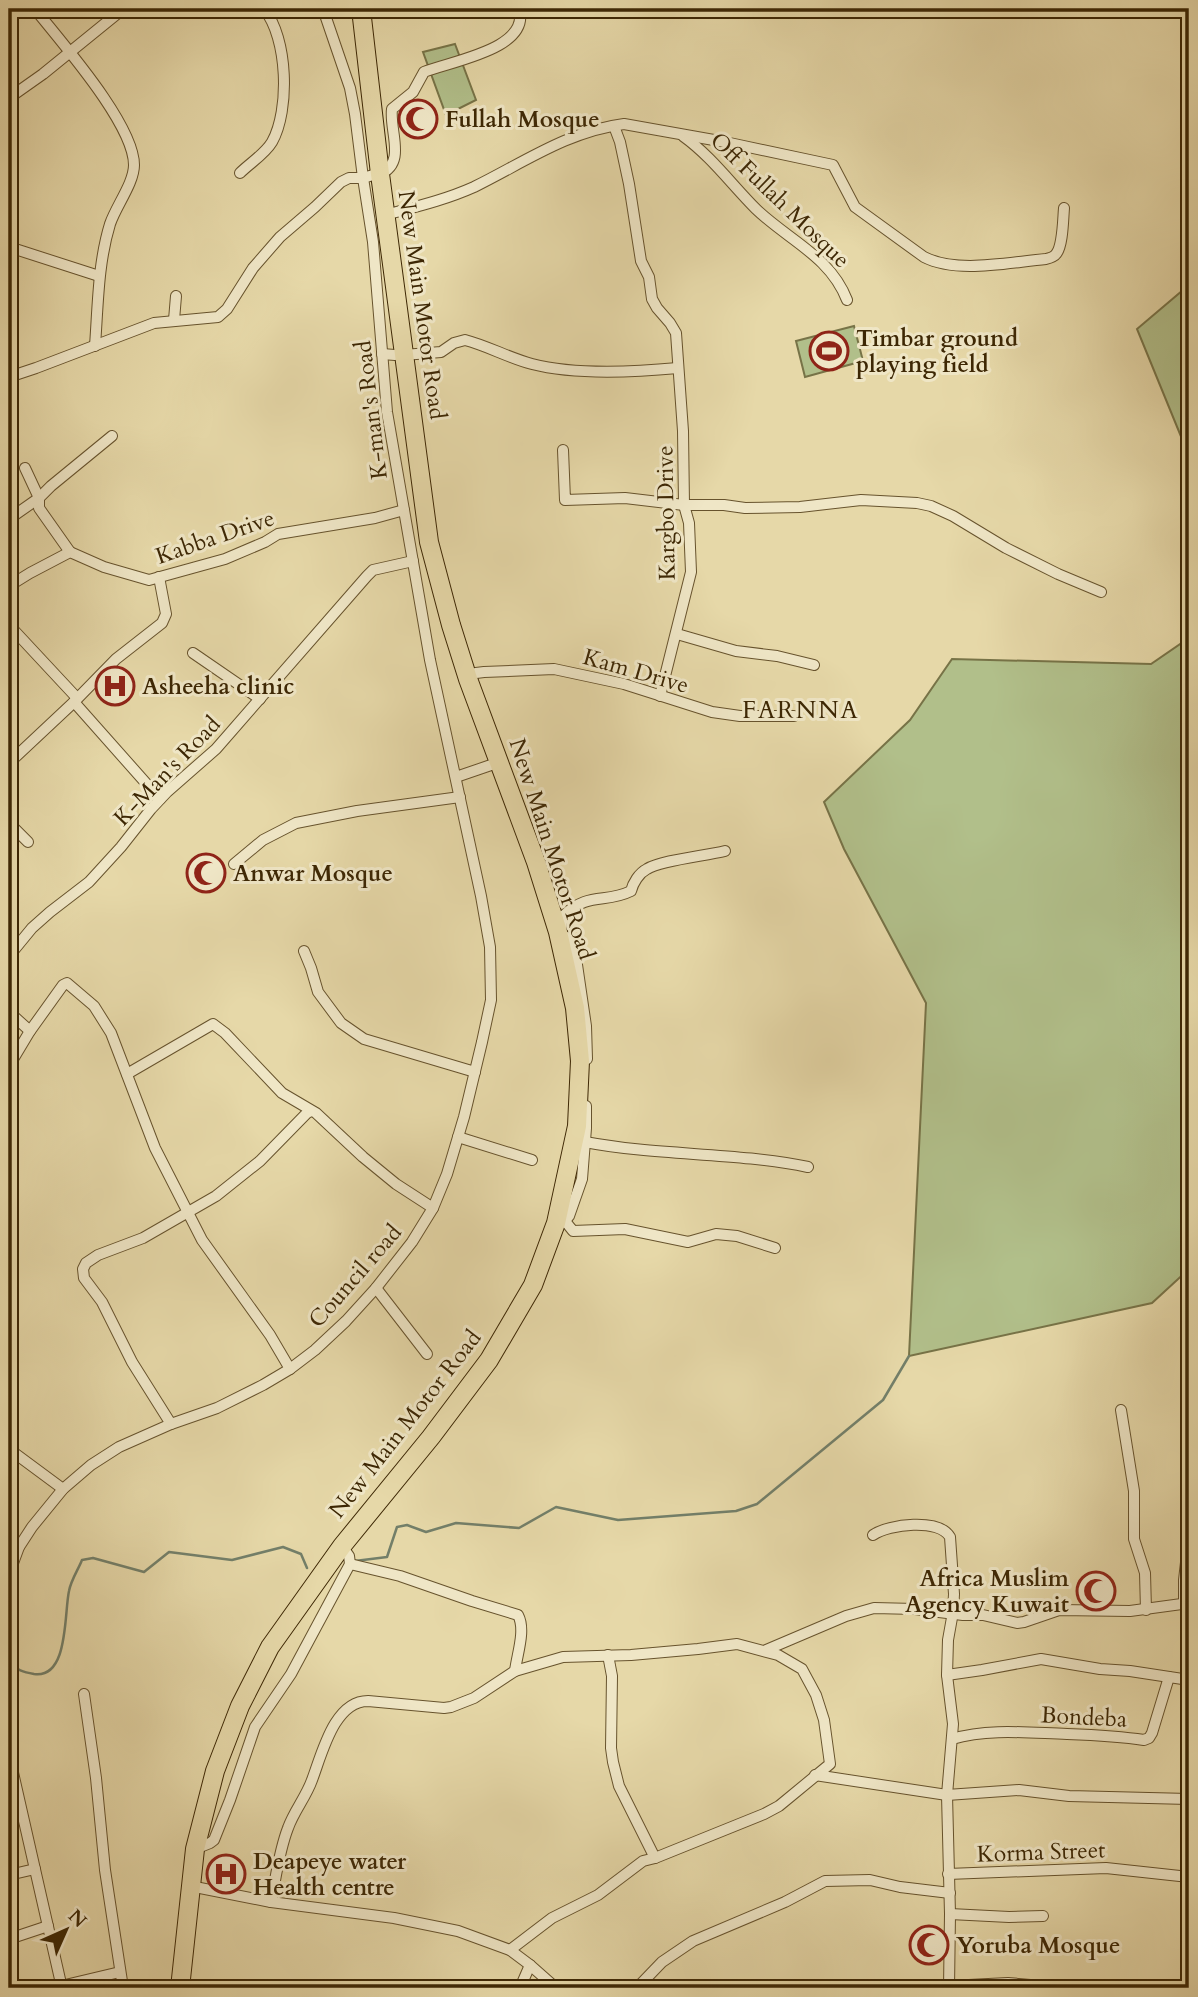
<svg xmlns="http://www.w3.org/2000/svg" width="1198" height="1997" font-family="Cardo,serif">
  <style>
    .green { fill: #b1bf8a; stroke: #777347; stroke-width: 2 }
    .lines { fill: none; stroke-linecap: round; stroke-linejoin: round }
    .stream { stroke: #737f69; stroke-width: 2.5 }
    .street-casing { stroke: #67532d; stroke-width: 12 }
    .highway-casing { stroke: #3d2704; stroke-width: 20 }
    .street { stroke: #efe6c6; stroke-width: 10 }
    .highway { stroke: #e6d8a8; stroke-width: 18 }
    .labels { text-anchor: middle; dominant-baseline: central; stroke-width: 6; stroke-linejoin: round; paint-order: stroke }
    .poi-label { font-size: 23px; font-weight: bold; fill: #3d2704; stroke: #efe6c6; text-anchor: start }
    .street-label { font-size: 23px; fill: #3d2704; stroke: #efe6c6 }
    .neighbourhood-label { font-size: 24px; letter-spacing: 2px; fill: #3d2704; stroke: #efe6c6 }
  </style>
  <rect width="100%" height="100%" fill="#e6d8a8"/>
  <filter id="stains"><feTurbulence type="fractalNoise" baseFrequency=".00286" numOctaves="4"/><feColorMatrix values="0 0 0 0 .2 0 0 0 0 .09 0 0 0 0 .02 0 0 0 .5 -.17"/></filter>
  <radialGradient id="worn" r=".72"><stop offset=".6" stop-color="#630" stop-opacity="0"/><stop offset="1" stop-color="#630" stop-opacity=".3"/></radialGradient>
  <g class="green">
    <path d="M455 44 476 100 446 115 423 52Z"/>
    <path d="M1189 285V456L1137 329Z"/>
    <path d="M854 326 863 361 805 377 796 341Z"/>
    <path d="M1189 638V1269L1152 1303 909 1356 926 1003 844 849 824 802 910 720 952 659 1151 664Z"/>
  </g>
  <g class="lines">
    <g class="stream">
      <path d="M355 1561 387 1557 397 1527 407 1525 426 1532 456 1523 519 1528 556 1507 618 1520 736 1511 757 1504 883 1400 909 1356"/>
      <path d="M9 1663C17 1670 23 1672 34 1674 69 1679 64 1613 69 1591 71 1580 78 1570 82 1560L93 1558 144 1572 169 1552 232 1560 283 1547 301 1554 307 1568"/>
    </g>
    <defs>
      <g id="street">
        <path d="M35 9C61 42 134 124 134 165 134 183 116 206 110 224 98 263 98 305 95 346"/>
        <path d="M9 98 43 74 123 9"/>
        <path d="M614 126 620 142 629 184 641 261 649 277 652 299 657 308 670 323 676 333 683 431 684 505 689 523 691 572 660 696"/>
        <path d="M683 136C711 156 732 185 756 209 788 240 830 256 847 300"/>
        <path d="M240 173C250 163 265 154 272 142 290 110 288 38 264 9"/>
        <path d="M380 174C407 163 389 131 392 109L413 92 424 72C451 61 531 49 519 9"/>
        <path d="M385 215C415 207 445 200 474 187 523 163 568 131 624 124L725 142 833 165 855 207 924 257C957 274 1010 262 1046 259 1050 258 1054 257 1056 254 1063 246 1063 219 1064 208"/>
        <path d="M9 247 99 276"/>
        <path d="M174 320 176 296"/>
        <path d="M382 354 395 355"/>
        <path d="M404 355 441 352 454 343 465 340C488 346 509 358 532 364 574 375 635 372 678 368"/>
        <path d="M9 377 36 368 154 323 218 317 227 309 253 268 280 237 315 207 341 182 349 178H363L373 175"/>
        <path d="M563 450 565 500 625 498 684 505H724L745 508 800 507 861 500 917 503 931 506 953 516 1006 548 1058 574 1101 592"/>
        <path d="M9 519 39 498 25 468"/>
        <path d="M70 552 39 508V498L51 486 112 436"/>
        <path d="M9 586 30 573 70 552 104 567 149 580 225 559 265 542 278 534 375 518 404 510"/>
        <path d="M9 625 77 698"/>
        <path d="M677 634 736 651 777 656 814 665"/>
        <path d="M193 653 260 699"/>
        <path d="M468 679 476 673 484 672 554 669 624 684 712 712 740 716H794"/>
        <path d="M74 702 160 799"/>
        <path d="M9 763 74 702 116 659 162 623 166 614 159 577"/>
        <path d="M456 777 491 765"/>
        <path d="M9 823 28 842"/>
        <path d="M234 864 263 840 296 823 357 811 460 797"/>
        <path d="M561 929 563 916C589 891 605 904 631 891 633 883 639 873 647 869 662 860 705 856 725 851"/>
        <path d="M561 933 568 939 575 951 586 1026 587 1059"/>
        <path d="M304 951 311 968 318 992 341 1023 364 1039 475 1072"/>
        <path d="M9 956 32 928 50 912 89 882 121 847 151 809 167 792 216 749 367 576 373 570 413 561"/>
        <path d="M9 1012 30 1031"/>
        <path d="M9 1066 30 1031 63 985 67 983 94 1006 111 1033 155 1148 202 1240 270 1335 290 1369"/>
        <path d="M127 1074 213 1024 225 1033 282 1093 316 1113 363 1157 396 1184 433 1208"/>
        <path d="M458 1137 532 1160"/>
        <path d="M585 1142C659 1156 735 1152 808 1167"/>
        <path d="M565 1221 569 1216 582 1179 586 1128V1106"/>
        <path d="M565 1221 573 1231 625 1229 688 1242 716 1234 737 1236 775 1248"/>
        <path d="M376 1288 427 1354"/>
        <path d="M1121 1410 1134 1491V1539L1145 1573 1146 1610"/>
        <path d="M171 1424 132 1362 102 1302 84 1278 83 1269 86 1263 98 1255 143 1238 216 1196 260 1161 307 1113 311 1111"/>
        <path d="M9 1449 63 1489"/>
        <path d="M873 1535C889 1524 939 1518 950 1537L954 1594 953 1612 948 1640 947 1675 953 1724 947 1795 950 1914 949 1988"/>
        <path d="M9 1540 19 1547"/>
        <path d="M350 1564 400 1576 472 1601 518 1615C526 1630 517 1654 515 1671"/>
        <path d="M9 1574 19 1547 32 1527 63 1489 91 1465 119 1447 171 1424 217 1408 263 1385 290 1369 315 1350 346 1321 376 1288 412 1242 433 1208 447 1174 464 1117 482 1042 491 1000 490 947 481 896 430 660 387 412 373 242 363 178 355 114 350 88 323 9"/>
        <path d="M1184 1604V1580L1189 1536"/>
        <path d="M766 1650 846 1616 874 1608 915 1609 963 1615H983L1017 1623 1024 1622 1059 1610 1130 1611 1189 1603"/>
        <path d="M608 1655 612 1676 611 1748 613 1762 619 1786 655 1858"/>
        <path d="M947 1675 982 1670 1041 1659 1100 1669 1130 1671 1189 1680"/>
        <path d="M84 1694 96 1778 105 1870 123 1988"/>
        <path d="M952 1739C989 1728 1030 1733 1067 1734 1093 1735 1118 1736 1144 1740L1149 1738 1152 1733 1169 1677"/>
        <path d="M9 1755 62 1988"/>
        <path d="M815 1775 947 1795 1019 1790 1069 1796 1189 1799"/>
        <path d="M195 1849 210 1843 214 1840 230 1800 255 1727 291 1674 350 1564 349 1556 342 1546"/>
        <path d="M948 1874 1106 1868 1189 1877"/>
        <path d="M9 1875 35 1869"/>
        <path d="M190 1886 271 1902 394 1918 458 1931 510 1950 530 1965 556 1988"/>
        <path d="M271 1902C276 1877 279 1851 288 1828 294 1811 306 1797 312 1780 322 1754 334 1701 368 1701L444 1708 451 1707 474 1698 515 1671 563 1657 631 1655 698 1649 737 1644 778 1655 802 1669 816 1695 824 1720 830 1764 779 1806 764 1814 655 1858 643 1861 598 1895 552 1918 510 1950"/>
        <path d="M950 1914 1009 1917 1043 1916"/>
        <path d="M9 1939 48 1926"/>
        <path d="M61 1986 120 1972"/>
        <path d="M949 1986 1008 1983 1054 1987 1095 1988 1127 1986 1189 1988"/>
        <path d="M520 1988 530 1965"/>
        <path d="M637 1988 662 1962 693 1941 785 1902 825 1881 870 1880 900 1887 950 1893"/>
      </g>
      <path id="highway" d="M180 1988 195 1849 215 1771 240 1706 270 1647 342 1546 431 1437 489 1360 533 1285 556 1223 577 1126 580 1061 575 1008 558 932 536 862 468 679 451 625 429 542 380 174 361 9"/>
    </defs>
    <use href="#street" class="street-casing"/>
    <use href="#highway" class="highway-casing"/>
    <use href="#street" class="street"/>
    <use href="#highway" class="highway"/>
  </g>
  <defs>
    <symbol id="mosque-ring" viewBox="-11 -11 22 22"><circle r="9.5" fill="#efe6c6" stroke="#8f2418" stroke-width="1.5"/><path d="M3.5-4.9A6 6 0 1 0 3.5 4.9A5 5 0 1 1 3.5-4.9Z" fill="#8f2418"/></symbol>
    <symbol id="stadium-ring" viewBox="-11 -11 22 22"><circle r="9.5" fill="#efe6c6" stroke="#8f2418" stroke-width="1.5"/><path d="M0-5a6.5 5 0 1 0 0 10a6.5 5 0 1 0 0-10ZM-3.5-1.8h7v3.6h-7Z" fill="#8f2418"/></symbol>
    <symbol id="hospital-ring" viewBox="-11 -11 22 22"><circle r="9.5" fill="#efe6c6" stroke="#8f2418" stroke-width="1.5"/><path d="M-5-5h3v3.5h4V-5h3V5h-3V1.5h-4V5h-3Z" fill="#8f2418"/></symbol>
  </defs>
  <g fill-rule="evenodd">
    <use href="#mosque-ring" x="396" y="97" width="44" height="44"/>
    <use href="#stadium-ring" x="807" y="329" width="44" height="44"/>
    <use href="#hospital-ring" x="93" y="664" width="44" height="44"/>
    <use href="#mosque-ring" x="184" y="851" width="44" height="44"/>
    <use href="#mosque-ring" x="1074" y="1569" width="44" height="44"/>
    <use href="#hospital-ring" x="204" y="1852" width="44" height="44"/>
    <use href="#mosque-ring" x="907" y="1923" width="44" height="44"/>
  </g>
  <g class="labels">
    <g class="poi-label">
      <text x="445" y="119">Fullah Mosque</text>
      <text x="856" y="338">Timbar ground<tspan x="856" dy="26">playing field</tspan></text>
      <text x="142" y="686">Asheeha clinic</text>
      <text x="233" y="873">Anwar Mosque</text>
      <text x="1069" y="1578" text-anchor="end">Africa Muslim<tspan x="1069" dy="26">Agency Kuwait</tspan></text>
      <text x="253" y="1861">Deapeye water<tspan x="253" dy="26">Health centre</tspan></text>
      <text x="956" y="1945">Yoruba Mosque</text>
    </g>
    <g class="street-label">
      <text transform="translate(780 200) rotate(44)">Off Fullah Mosque</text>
      <text transform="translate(422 305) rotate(82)">New Main Motor Road</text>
      <text transform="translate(371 410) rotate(-97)">K-man's Road</text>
      <text transform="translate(666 513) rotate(-91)">Kargbo Drive</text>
      <text transform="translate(215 537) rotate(-19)">Kabba Drive</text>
      <text transform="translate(636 671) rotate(16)">Kam Drive</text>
      <text transform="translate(167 771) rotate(-46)">K-Man's Road</text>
      <text transform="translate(552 849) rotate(72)">New Main Motor Road</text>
      <text transform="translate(355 1276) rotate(-49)">Council road</text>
      <text transform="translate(405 1424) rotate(-52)">New Main Motor Road</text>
      <text transform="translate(1084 1717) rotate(3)">Bondeba</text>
      <text transform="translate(1041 1852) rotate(-2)">Korma Street</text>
    </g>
    <g class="neighbourhood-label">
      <text x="801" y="710">FARNNA</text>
    </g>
  </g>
  <rect width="1198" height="1997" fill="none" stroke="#e6d8a8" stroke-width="35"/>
  <rect x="10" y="10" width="1177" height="1976" fill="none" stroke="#3d2704" stroke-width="3.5"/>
  <rect x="18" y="18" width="1163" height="1962" fill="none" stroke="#3d2704" stroke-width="2"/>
  <g transform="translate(66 1930) rotate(45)" stroke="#efe6c6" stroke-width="5" paint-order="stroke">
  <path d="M0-5L12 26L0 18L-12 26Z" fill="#3d2704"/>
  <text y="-10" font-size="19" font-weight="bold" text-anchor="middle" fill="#3d2704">N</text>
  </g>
  <rect width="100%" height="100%" filter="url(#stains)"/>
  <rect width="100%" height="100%" fill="url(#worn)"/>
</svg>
